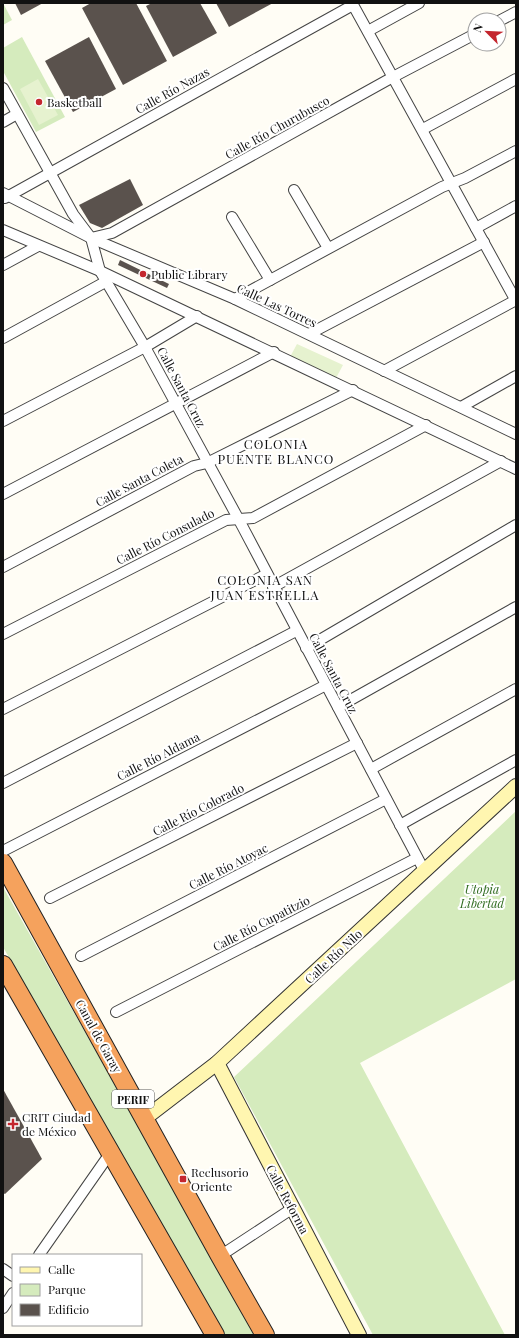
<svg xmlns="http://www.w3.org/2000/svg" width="519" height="1338" font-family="'Playfair Display',serif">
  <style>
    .green { fill: #d5ebbd }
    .pitch { fill: #e6f2cf }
    .building { fill: #5a524d }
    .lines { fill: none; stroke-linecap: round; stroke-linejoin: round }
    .street-casing { stroke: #444; stroke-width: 12 }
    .secondary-casing { stroke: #333; stroke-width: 16 }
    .highway-casing { stroke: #222; stroke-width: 20 }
    .street { stroke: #fff; stroke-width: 10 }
    .secondary { stroke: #fff6b0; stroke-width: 14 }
    .highway { stroke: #f5a25d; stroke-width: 18 }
    .poi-dot { fill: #c4262e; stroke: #fff; stroke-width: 1.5 }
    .labels { text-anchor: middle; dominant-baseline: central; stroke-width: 4; stroke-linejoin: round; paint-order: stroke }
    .shield { fill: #fff; stroke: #585858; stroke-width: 1 }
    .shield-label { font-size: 11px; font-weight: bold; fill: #111 }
    .street-label { font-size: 12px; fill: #111; stroke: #fff }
    .poi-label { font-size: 12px; fill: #111; stroke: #fff; text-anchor: start }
    .park-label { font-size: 12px; font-style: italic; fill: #2f6b1f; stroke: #fff }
    .neighbourhood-label { font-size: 13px; letter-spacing: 1px; fill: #111; stroke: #fff }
  </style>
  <rect width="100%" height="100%" fill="#fffdf5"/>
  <g class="green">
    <path d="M3 3 12 20 3 25Z"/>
    <path d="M22 37 65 117 36 132 3 71V48Z"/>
    <path d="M516 811V979L360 1063 505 1335H373L234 1077Z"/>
    <path d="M3 887 256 1335H223L3 947Z"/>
  </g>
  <g class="pitch">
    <path d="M38 79 58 115 39 125 20 89Z"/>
    <path d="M297 344 343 365 336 378 290 357Z"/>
  </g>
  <g class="building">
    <path d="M15 3H43L21 15Z"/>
    <path d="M91 3H136L167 61 123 85 82 8Z"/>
    <path d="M152 3H200L217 33 173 57 146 6Z"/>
    <path d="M216 3H273L229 27Z"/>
    <path d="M89 37 116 89 73 112 45 61Z"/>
    <path d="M130 179 143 205 102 228 90 223 79 205Z"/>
    <path d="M120 260 169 284 167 288 118 265Z"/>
    <path d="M3 1089 42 1159 5 1194 3 1193Z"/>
  </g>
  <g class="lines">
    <defs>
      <g id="street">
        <path d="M352 3 516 301"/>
        <path d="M499 21 516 12"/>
        <path d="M368 31 419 3"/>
        <path d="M3 88 73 214 91 238 100 271 145 347 239 520 425 872"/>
        <path d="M3 122 17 114"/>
        <path d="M423 129 516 79"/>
        <path d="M294 190 328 248"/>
        <path d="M3 193 91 238 235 299 516 434"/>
        <path d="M5 198 353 5"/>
        <path d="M232 217 270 280"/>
        <path d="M476 228 516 206"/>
        <path d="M3 230 100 271 516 469"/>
        <path d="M91 238 112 233 393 77 475 34"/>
        <path d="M3 265 38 246"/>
        <path d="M235 299 442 187 465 178 516 151"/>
        <path d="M309 334 484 242"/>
        <path d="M3 338 107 281"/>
        <path d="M384 371 516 300"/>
        <path d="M461 407 516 376"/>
        <path d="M3 421 145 347 197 316"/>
        <path d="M3 494 274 352"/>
        <path d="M3 567 194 466 207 463 353 390"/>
        <path d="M273 587 501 461"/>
        <path d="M3 634 226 520 253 518 426 425"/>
        <path d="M306 648 516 525"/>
        <path d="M338 707 516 607"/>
        <path d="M3 709 267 574"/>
        <path d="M371 769 516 689"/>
        <path d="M3 783 296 631"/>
        <path d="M400 825 516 760"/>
        <path d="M3 851 326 685"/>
        <path d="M50 898 357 743"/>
        <path d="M81 956 386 799"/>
        <path d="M116 1012 417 858"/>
        <path d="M39 1255 111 1152"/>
        <path d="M220 1256 293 1208"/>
        <path d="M3 1269 13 1276"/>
        <path d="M3 1308 13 1293"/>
      </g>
      <g id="secondary">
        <path d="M217 1063 359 1335"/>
        <path d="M144 1119 217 1063 516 786"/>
      </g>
      <g id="highway">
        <path d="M3 863 220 1256 265 1335"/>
        <path d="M3 965 215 1335"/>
      </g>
    </defs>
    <use href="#street" class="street-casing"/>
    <use href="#secondary" class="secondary-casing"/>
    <use href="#highway" class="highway-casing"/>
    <use href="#street" class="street"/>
    <use href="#secondary" class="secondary"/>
    <use href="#highway" class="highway"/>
  </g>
  <g class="poi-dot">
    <circle cx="39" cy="102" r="4"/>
    <circle cx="143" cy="274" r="4"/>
    <path d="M11 1118h4v4h4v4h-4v4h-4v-4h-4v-4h4z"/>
    <rect x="179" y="1175" width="8" height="8" rx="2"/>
  </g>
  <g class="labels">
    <rect class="shield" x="112" y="1090" width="42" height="18" rx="3"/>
    <g class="shield-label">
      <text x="133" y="1099">PERIF</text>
    </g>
    <g class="street-label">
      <text transform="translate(172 90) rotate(-29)">Calle Río Nazas</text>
      <text transform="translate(277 127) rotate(-29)">Calle Río Churubusco</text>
      <text transform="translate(277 305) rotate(25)">Calle Las Torres</text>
      <text transform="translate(182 387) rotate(62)">Calle Santa Cruz</text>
      <text transform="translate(139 480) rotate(-28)">Calle Santa Coleta</text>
      <text transform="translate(165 536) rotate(-27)">Calle Río Consulado</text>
      <text transform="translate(334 673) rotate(62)">Calle Santa Cruz</text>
      <text transform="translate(158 756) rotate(-27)">Calle Río Aldama</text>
      <text transform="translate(198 809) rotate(-27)">Calle Río Colorado</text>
      <text transform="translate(228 866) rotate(-27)">Calle Río Atoyac</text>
      <text transform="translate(261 923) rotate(-27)">Calle Río Cupatitzio</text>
      <text transform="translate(333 956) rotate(-43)">Calle Río Nilo</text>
      <text transform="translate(99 1036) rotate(61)">Canal de Garay</text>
      <text transform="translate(288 1199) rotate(62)">Calle Reforma</text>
    </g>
    <g class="poi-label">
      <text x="47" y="102">Basketball</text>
      <text x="151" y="274">Public Library</text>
      <text x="22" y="1117">CRIT Ciudad<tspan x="22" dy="14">de México</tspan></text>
      <text x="191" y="1172">Reclusorio<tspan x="191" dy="14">Oriente</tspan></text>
    </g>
    <g class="park-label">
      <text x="482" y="889">Utopia<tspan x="482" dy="14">Libertad</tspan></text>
    </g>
    <g class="neighbourhood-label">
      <text x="276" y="443">COLONIA<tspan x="276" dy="15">PUENTE BLANCO</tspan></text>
      <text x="265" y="579">COLONIA SAN<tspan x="265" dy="15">JUAN ESTRELLA</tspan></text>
    </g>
  </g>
  <rect width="519" height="1338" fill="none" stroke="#111111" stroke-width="8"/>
  <rect x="12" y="1254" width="130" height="72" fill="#ffffff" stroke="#a0a0a0"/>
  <rect x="20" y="1267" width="20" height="6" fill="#fff6b0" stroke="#a0a0a0"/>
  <text x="48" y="1274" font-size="12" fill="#111111">Calle</text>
  <rect x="20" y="1284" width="20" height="12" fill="#d5ebbd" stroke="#a0a0a0"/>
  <text x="48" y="1294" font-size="12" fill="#111111">Parque</text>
  <rect x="20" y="1304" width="20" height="12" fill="#5a524d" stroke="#a0a0a0"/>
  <text x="48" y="1314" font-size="12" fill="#111111">Edificio</text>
  <g transform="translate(487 32) rotate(294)"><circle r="19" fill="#ffffff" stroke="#a0a0a0"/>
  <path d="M0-3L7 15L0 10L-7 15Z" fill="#c4262e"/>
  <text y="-6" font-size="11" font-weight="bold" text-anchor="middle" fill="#111111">N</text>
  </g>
</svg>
